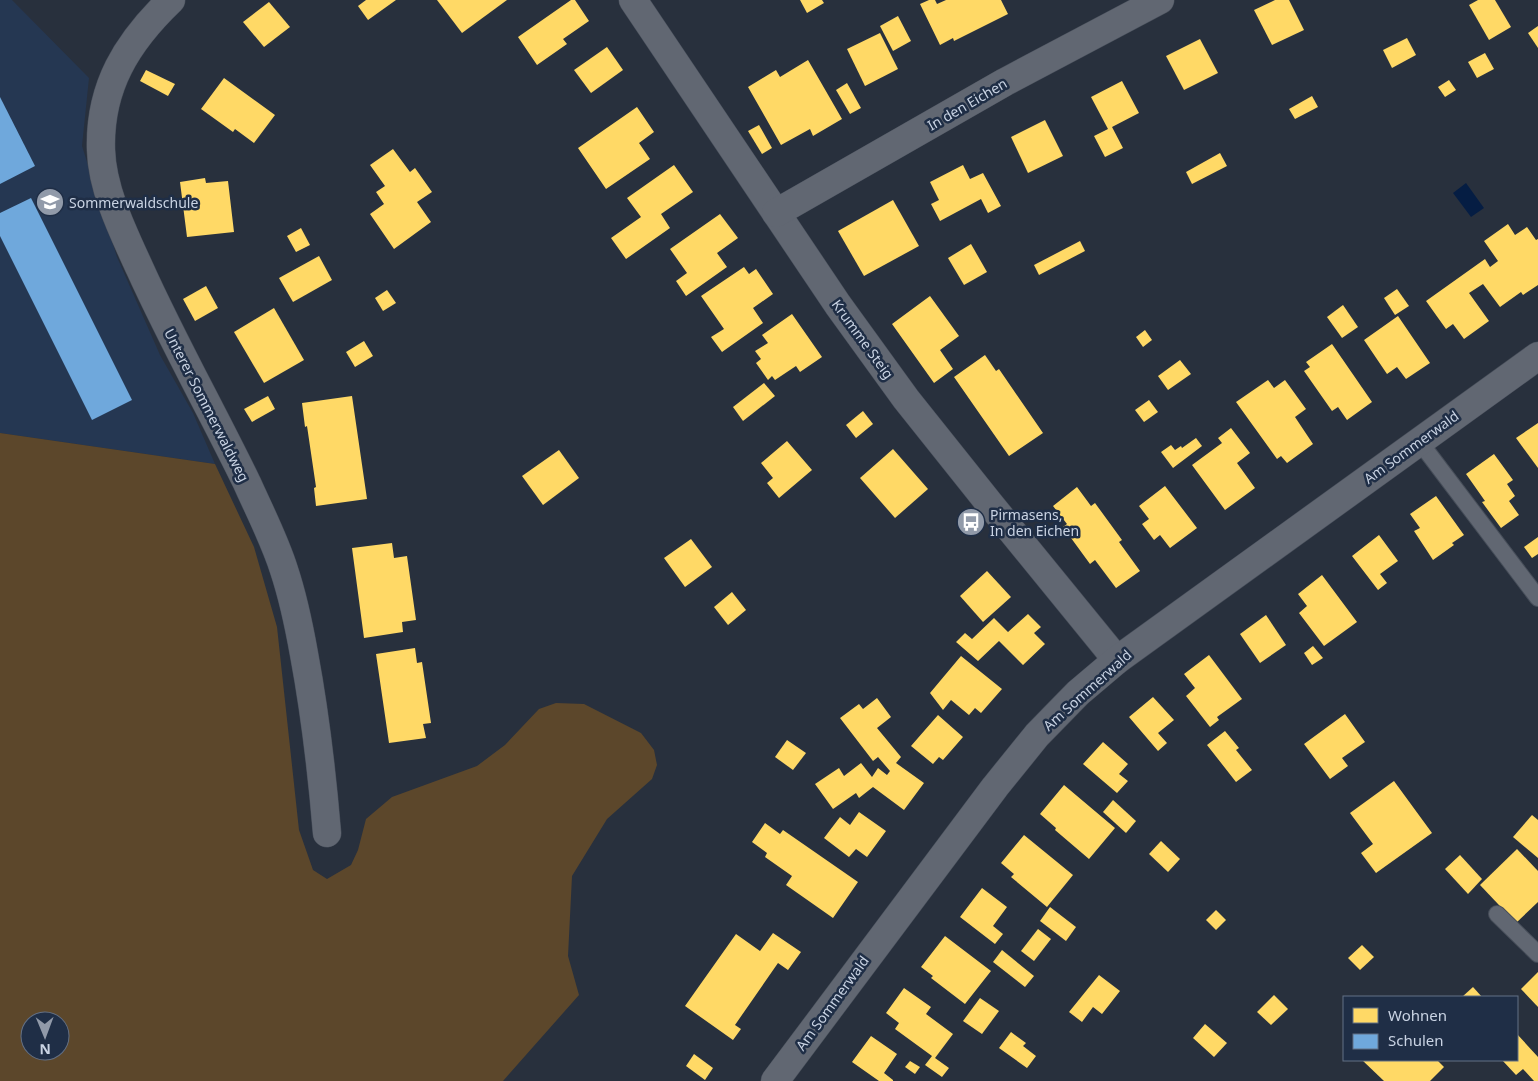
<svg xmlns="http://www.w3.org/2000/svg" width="1538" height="1081" font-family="'Noto Sans',sans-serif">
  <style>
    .built { fill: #253752 }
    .green { fill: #5c472b; fill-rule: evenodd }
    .water { fill: #051d43 }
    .homes { fill: #ffd966 }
    .schools { fill: #6fa8dc }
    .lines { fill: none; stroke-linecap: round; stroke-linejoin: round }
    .service-casing { stroke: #464d59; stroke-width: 18 }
    .minor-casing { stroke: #464d59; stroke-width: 29 }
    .service { stroke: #616772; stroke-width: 16 }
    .minor { stroke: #616772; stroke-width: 28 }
    .labels { text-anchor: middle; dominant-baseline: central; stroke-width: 5; stroke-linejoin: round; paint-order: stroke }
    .street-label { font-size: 14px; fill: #c9d3e3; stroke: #1f2e46 }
    .poi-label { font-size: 14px; fill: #c9d3e3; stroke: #1f2e46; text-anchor: start }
  </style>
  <rect width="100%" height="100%" fill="#28303d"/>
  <path class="built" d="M0 0H12L89 78 82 146 117 257 160 355 193 413 215 464 0 433Z"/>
  <path class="green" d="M0 433 215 464 254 547 277 627 299 830 313 870 327 879 351 865 358 850 366 819 392 797 477 766 505 745 539 709 556 703 584 704 641 733 654 750 657 765 652 779 607 819 572 876 568 956 579 995 503 1081H0ZM30 1021H60V1051H30Z"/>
  <path class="water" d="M1466 183 1484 208 1471 217 1453 193Z"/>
  <g class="homes">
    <path d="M366 0H396L368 20 358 6Z"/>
    <path d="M437 0H507L462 33Z"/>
    <path d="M571 0H575L589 21 563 39 567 44 537 65 518 37Z"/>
    <path d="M800 0H822L824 3 807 13Z"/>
    <path d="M929 0H935L937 4 946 0H1001L1008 14 954 41 953 38 940 45 920 4Z"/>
    <path d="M1275 0H1289L1304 30 1272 45 1254 10Z"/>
    <path d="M1478 0H1495L1511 27 1489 40 1469 5Z"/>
    <path d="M269 2 290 27 264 47 243 22Z"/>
    <path d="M898 16 911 41 893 51 880 26Z"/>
    <path d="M1538 26V48L1528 33Z"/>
    <path d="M880 33 898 69 865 86 847 49Z"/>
    <path d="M1407 38 1416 55 1392 68 1383 50Z"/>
    <path d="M1200 39 1218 73 1184 90 1166 56Z"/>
    <path d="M607 47 623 70 591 93 574 70Z"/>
    <path d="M1485 53 1494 69 1477 78 1468 62Z"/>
    <path d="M808 60 842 119 813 136 810 129 781 145 748 87 776 70 780 77Z"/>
    <path d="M146 70 175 84 168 96 140 81Z"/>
    <path d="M224 78 275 115 254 143 235 129 233 132 201 109Z"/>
    <path d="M1449 80 1456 90 1445 97 1438 87Z"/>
    <path d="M1122 81 1139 113 1112 127 1123 148 1105 157 1094 136 1108 129 1091 97Z"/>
    <path d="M847 83 861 108 850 114 836 90Z"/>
    <path d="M1312 96 1318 107 1295 119 1289 109Z"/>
    <path d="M637 107 654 132 639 143 650 159 606 189 578 148Z"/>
    <path d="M1045 120 1063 156 1028 173 1011 137Z"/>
    <path d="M759 125 772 148 762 154 748 131Z"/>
    <path d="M393 149 410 172 415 168 432 192 417 202 431 222 394 249 370 214 384 204 376 192 385 186 370 165Z"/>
    <path d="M1220 153 1227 166 1192 184 1186 172Z"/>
    <path d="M674 165 693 192 661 214 670 228 626 259 611 238 641 217 627 198Z"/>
    <path d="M963 165 970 179 983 173 1001 206 988 213 981 199 940 221 931 204 939 200 930 182Z"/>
    <path d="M205 178 206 183 228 181 234 232 187 237 180 182Z"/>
    <path d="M893 200 919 246 864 276 838 231Z"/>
    <path d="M720 214 738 238 717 253 727 267 686 296 676 281 687 273 670 249Z"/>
    <path d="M1508 224 1515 235 1527 227 1536 240 1538 239V285L1523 295 1521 292 1500 307 1483 284 1469 293 1489 321 1464 339 1453 324 1446 329 1426 301 1485 259 1490 267 1498 261 1484 241Z"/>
    <path d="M301 228 310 245 296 252 287 236Z"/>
    <path d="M1080 241 1085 251 1039 275 1034 265Z"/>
    <path d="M971 244 987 272 964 285 948 258Z"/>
    <path d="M319 256 332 280 293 302 279 278Z"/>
    <path d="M744 267 749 274 756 269 773 294 753 308 763 323 722 352 711 337 724 329 701 296Z"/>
    <path d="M206 286 218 308 195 321 183 299Z"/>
    <path d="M1397 289 1409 306 1395 315 1384 298Z"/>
    <path d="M387 290 396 303 383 311 375 298Z"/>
    <path d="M930 296 959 336 940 350 953 369 934 383 892 324Z"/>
    <path d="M1343 305 1358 327 1342 338 1327 317Z"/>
    <path d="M274 308 304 360 264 383 234 332Z"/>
    <path d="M792 314 822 357 800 372 796 366 775 380 772 376 768 380 756 363 761 359 755 351 768 343 762 335Z"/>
    <path d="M1398 316 1430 363 1406 379 1397 367 1387 374 1364 340Z"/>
    <path d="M1145 330 1152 340 1143 347 1136 337Z"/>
    <path d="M364 341 373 356 355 367 346 352Z"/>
    <path d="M1332 344 1372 402 1347 420 1338 407 1332 411 1304 371 1310 367 1306 362Z"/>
    <path d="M985 355 996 371 999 369 1043 433 1009 456 954 377Z"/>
    <path d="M1180 360 1191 374 1168 390 1158 376Z"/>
    <path d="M1268 380 1274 388 1285 380 1306 409 1295 417 1313 444 1287 463 1281 456 1277 459 1236 402Z"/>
    <path d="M764 383 775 396 743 421 733 407Z"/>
    <path d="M268 396 275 409 252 422 244 409Z"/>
    <path d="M352 396 367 499 316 506 314 488 316 487 307 426 305 427 302 403Z"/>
    <path d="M1149 400 1158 412 1144 422 1135 410Z"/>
    <path d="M863 411 873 424 856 438 846 425Z"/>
    <path d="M1538 423V468L1516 438Z"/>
    <path d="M1231 428 1250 453 1237 463 1255 488 1225 510 1192 465 1222 443 1218 438Z"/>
    <path d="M1196 438 1202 446 1173 468 1161 452 1171 445 1175 450 1181 446 1182 448Z"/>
    <path d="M787 441 812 470 779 498 767 483 773 478 761 463Z"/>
    <path d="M893 449 928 489 895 518 860 478Z"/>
    <path d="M559 450 579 478 543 505 522 476Z"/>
    <path d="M1494 454 1513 480 1507 484 1515 496 1509 501 1519 515 1501 528 1482 502 1485 501 1466 474Z"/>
    <path d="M1165 486 1197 528 1170 548 1160 535 1154 540 1142 524 1149 519 1139 506Z"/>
    <path d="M1077 487 1091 506 1095 503 1122 540 1119 542 1140 571 1116 588 1095 560 1090 564 1063 527 1067 524 1053 506Z"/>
    <path d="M1436 496 1464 535 1452 543 1454 545 1433 560 1414 531 1420 528 1410 514Z"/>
    <path d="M1379 535 1398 561 1380 574 1387 583 1378 590 1352 556Z"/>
    <path d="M1538 537V554L1532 558 1524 547Z"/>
    <path d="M691 539 712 567 685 587 664 558Z"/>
    <path d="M392 543 394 558 407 556 416 620 402 622 403 632 364 638 352 548Z"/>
    <path d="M987 571 1011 597 983 622 960 596Z"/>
    <path d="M1322 575 1357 622 1324 646 1299 613 1307 606 1298 594Z"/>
    <path d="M732 592 746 610 728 625 714 607Z"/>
    <path d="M1028 614 1041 627 1034 633 1045 644 1023 665 999 641 978 661 956 642 965 633 972 639 994 618 1008 632Z"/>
    <path d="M1266 615 1286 645 1260 663 1240 634Z"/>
    <path d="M1313 646 1323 658 1312 665 1304 653Z"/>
    <path d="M415 648 417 663 422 662 431 723 423 724 426 738 389 743 376 654Z"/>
    <path d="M1209 655 1242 699 1217 717 1219 720 1210 727 1186 696 1195 688 1184 674Z"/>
    <path d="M961 656 1002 689 981 713 975 708 969 715 951 700 943 710 930 693Z"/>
    <path d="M1153 697 1174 720 1158 733 1167 743 1158 751 1129 717Z"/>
    <path d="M877 698 891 717 877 728 901 757 896 763 924 783 904 810 873 787 859 798 856 793 833 809 815 784 839 768 844 776 861 763 872 777 878 768 887 775 890 771 878 757 873 761 840 718 859 704 863 709Z"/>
    <path d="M1345 714 1365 742 1342 758 1348 766 1330 779 1304 744Z"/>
    <path d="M938 715 963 737 943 760 939 757 933 764 911 746Z"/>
    <path d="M1225 731 1239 748 1236 750 1252 770 1236 782 1207 745Z"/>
    <path d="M787 740 806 753 793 770 775 757Z"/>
    <path d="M1103 742 1128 764 1119 774 1128 781 1117 793 1083 764Z"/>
    <path d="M1394 781 1432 833 1376 873 1361 853 1373 844 1350 813Z"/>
    <path d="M1064 785 1115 828 1089 859 1055 830 1056 828 1040 814Z"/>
    <path d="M1113 800 1136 821 1126 833 1103 812Z"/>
    <path d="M859 812 886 831 867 857 856 849 849 857 824 838 840 817 850 825Z"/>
    <path d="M1532 815 1538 820V858L1513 837Z"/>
    <path d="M765 823 780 834 783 830 858 882 833 918 786 885 792 876 765 857 767 853 752 842Z"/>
    <path d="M1024 835 1073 875 1047 907 1011 877 1014 874 1001 863Z"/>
    <path d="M1161 841 1180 859 1168 872 1149 854Z"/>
    <path d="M1517 849 1538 871V902L1516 923 1480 885Z"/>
    <path d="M1460 855 1482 879 1468 894 1445 869Z"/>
    <path d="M982 888 1007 907 993 926 1003 934 995 944 960 917Z"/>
    <path d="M1050 907 1076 927 1066 941 1040 921Z"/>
    <path d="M1216 910 1226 920 1216 930 1206 920Z"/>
    <path d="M1038 929 1051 939 1034 961 1021 951Z"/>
    <path d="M773 933 801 952 788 970 778 963 735 1025 741 1029 733 1040 685 1006 736 934 760 951Z"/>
    <path d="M945 936 991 971 965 1004 931 978 933 976 921 967Z"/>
    <path d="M1362 945 1374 957 1360 970 1348 958Z"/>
    <path d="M1002 950 1034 976 1025 987 993 962Z"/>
    <path d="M1538 972V1007L1521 989Z"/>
    <path d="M1099 975 1120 991 1102 1014 1093 1007 1082 1022 1069 1012Z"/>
    <path d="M1473 987 1482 997H1462Z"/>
    <path d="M904 988 931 1007 926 1014 953 1034 935 1058 949 1068 942 1077 925 1065 932 1056 895 1029 899 1023 886 1013Z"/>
    <path d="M1274 995 1288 1009 1271 1025 1257 1012Z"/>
    <path d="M980 998 999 1011 982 1034 963 1021Z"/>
    <path d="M1205 1024 1227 1043 1214 1057 1193 1038Z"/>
    <path d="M1011 1032 1026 1043 1023 1046 1036 1056 1027 1068 999 1048Z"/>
    <path d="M1517 1034 1538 1057V1081H1534L1523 1069 1516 1075 1502 1060H1517Z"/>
    <path d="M871 1036 897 1054 884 1073 893 1080V1081H879L852 1062Z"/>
    <path d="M694 1054 713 1068 705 1080 686 1066Z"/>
    <path d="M1362 1060H1437L1444 1067 1430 1081H1384Z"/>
    <path d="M910 1061 920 1067 915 1074 905 1067Z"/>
  </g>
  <g class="schools">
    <path d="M0 97 35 166 0 184Z"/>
    <path d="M31 198 132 400 92 420 0 236V213Z"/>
  </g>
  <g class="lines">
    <defs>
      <g id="service">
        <path d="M1419 441 1538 598"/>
        <path d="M1497 914 1538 954"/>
      </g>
      <g id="minor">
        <path d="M171 0C127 42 99 87 101 150 102 190 124 234 140 269 173 342 212 411 247 483 260 512 275 541 284 570 293 597 299 626 304 654 315 713 322 773 327 833"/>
        <path d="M633 0 838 305 906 399 989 503 1117 660"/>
        <path d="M776 213 1005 82 1160 0"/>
        <path d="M775 1081 995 787 1037 735 1078 693 1117 660 1538 356"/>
      </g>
    </defs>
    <use href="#service" class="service-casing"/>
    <use href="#minor" class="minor-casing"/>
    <use href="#service" class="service"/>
    <use href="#minor" class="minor"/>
  </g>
  <defs>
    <symbol id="school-disc" viewBox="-11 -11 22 22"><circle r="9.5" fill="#919aa9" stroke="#1f2e46"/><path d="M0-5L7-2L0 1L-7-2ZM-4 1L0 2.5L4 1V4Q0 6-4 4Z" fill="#fff"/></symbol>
    <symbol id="bus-disc" viewBox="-11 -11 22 22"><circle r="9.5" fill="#919aa9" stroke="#1f2e46"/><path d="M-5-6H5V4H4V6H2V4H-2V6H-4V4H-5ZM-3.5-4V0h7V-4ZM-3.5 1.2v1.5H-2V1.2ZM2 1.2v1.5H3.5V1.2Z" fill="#fff"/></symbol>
  </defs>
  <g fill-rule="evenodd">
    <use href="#school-disc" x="34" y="186" width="32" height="32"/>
    <use href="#bus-disc" x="955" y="506" width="32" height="32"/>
  </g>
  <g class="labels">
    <g class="street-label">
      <text transform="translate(967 104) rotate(-30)">In den Eichen</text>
      <text transform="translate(863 339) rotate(54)">Krumme Steig</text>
      <text transform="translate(207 405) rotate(63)">Unterer Sommerwaldweg</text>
      <text transform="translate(1411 447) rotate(-36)">Am Sommerwald</text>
      <text transform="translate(1087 690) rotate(-42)">Am Sommerwald</text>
      <text transform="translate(832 1003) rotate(-54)">Am Sommerwald</text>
    </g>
    <g class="poi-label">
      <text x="69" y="202">Sommerwaldschule</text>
      <text x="990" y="514">Pirmasens,<tspan x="990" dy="16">In den Eichen</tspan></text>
    </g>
  </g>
  <rect x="1343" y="996" width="175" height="65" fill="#1f2e46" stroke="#637085"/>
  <rect x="1353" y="1008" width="25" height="15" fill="#ffd966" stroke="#637085"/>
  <text x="1388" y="1021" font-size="15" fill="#c9d3e3">Wohnen</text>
  <rect x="1353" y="1034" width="25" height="15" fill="#6fa8dc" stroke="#637085"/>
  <text x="1388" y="1046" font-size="15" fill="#c9d3e3">Schulen</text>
  <g transform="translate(45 1036) rotate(179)"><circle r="24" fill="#1f2e46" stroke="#637085"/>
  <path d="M0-4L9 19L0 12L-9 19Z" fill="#919aa9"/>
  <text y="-8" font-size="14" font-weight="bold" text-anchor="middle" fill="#c9d3e3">N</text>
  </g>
</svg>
